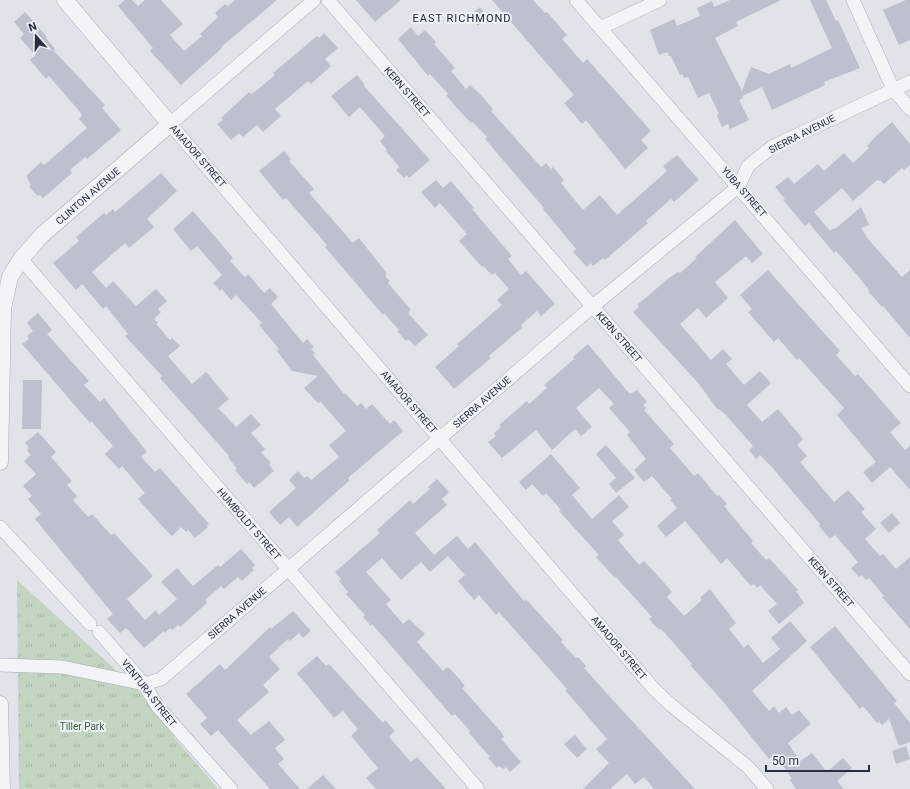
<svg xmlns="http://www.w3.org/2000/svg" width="910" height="789" font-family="Roboto,sans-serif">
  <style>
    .grass { fill: url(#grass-tufts) }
    .building { fill: #bdc1cd }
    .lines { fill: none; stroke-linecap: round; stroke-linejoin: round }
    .minor-casing { stroke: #a8adb8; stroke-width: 14 }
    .tertiary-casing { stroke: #a8adb8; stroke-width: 17 }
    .minor { stroke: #f3f4f8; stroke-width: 13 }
    .tertiary { stroke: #f3f4f8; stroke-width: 16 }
    .labels { text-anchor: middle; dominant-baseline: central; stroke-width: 4; stroke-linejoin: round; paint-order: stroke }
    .street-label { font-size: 10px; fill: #272e42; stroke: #eff2f7 }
    .park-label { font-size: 10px; fill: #375f34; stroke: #eff2f7 }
    .neighbourhood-label { font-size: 11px; letter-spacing: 1px; fill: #1a1f33; stroke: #eff2f7 }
  </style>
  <defs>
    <pattern id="grass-tufts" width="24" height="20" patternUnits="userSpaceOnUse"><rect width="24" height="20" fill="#c3d4c0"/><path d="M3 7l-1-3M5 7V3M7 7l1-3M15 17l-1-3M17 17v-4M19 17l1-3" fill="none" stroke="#a8b6a6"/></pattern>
  </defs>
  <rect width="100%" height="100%" fill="#e0e3ea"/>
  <path class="grass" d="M17 580 141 693 178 742 218 789H19Z"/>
  <g class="building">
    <path d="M125 0H132L138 6 145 0H161L183 24 170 35 184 51 202 36 200 34 218 17 215 13 225 4 228 6 235 0H277L221 47 222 48 181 85 150 51 153 48 118 6Z"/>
    <path d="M356 0H401L375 22Z"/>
    <path d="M492 0H533L545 13 547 12 567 35 562 39 583 63 587 59 651 131 641 140 648 148 625 169 586 120 582 124 564 103 574 95Z"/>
    <path d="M730 0H781L736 22 738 26 715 38 742 91 751 67 769 74 790 64 791 68 832 48 810 0H826L836 21 838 20 860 68 824 82 825 85 772 110 762 87 742 96 743 98 739 100 749 120 730 129 728 124 722 127 717 115 719 114 709 93 698 98 688 77 684 78 682 74 680 75 671 56H669L667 52 659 55 650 30 674 19 677 26 700 16 697 8 712 1 714 7Z"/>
    <path d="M906 0H910V40L899 45 883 10Z"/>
    <path d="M480 7 488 17 478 26 469 16Z"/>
    <path d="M25 12 47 37 46 38 55 49 54 51 105 105 102 108 121 130 87 159 85 157 70 170 72 173 43 198 40 195 38 196 29 187 31 185 26 176 41 162 44 165 87 128 79 119 82 116 80 112 49 76 46 79 30 60 35 55 20 38 24 34 14 22Z"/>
    <path d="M411 27 418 36 425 30 436 42 434 44 455 68 451 71 466 89 470 85 480 94 493 109 491 111 541 167 546 163 551 169 553 167 564 180 561 183 583 210 600 195 617 215 667 171 663 166 677 155 699 180 674 202 671 199 646 221 648 223 605 260 603 258 593 266 591 263 587 267 573 252 576 249 543 209 544 208 485 139 487 137 473 122 471 123 456 107 446 95 448 94 430 74 428 76 398 39Z"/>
    <path d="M324 33 338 48 325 59 331 66 311 84 308 81 275 109 281 116 263 132 257 125 243 137 239 133 231 140 217 124 223 120 221 118 249 92 251 94 257 90 275 75 273 73 317 36 319 38Z"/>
    <path d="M357 75 365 85 364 86 430 160 409 178 407 175 404 178 396 170 399 167 386 151 387 150 380 141 385 136 360 107 349 117 331 96Z"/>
    <path d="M892 122 910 144V165L904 170 902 168 884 184 880 180 879 181 877 180 853 201 842 188 814 212 830 231 834 228 835 229 861 207 869 225 861 228 868 239 902 277 910 270V338L883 306 882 307 868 291 869 290 858 276 836 251 834 253 809 223 805 226 783 200 785 199 775 187 788 177 794 184 818 164 824 171 844 153 853 163 869 148 867 146 875 137Z"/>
    <path d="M284 151 291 159 289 161 314 189 309 193 353 243 359 238 386 272V277L390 281 388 283 411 310 408 313 428 335 415 346 408 339 406 341 397 331 399 330 384 313 383 315 325 247 327 245 286 198 283 200 259 171Z"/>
    <path d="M161 173 177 191 147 219 154 227 129 248 125 243 92 272 106 288 113 281 136 306 156 289 167 301 158 309 161 312 154 319 158 323 156 324 170 340 172 338 180 346 168 356 192 384 206 372 229 399 218 408 236 427 251 414 261 425 251 433 265 449 261 452 271 463 269 465 274 471 254 488 249 482 247 484 235 470 237 469 228 457 229 456 160 378 162 376 125 336 128 334 106 306 103 309 82 284 76 290 53 263 79 241 76 237 104 213 106 215 113 209 115 212Z"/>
    <path d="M436 180 443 188 451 181 474 208 472 209 512 256 508 259 521 275 526 271 555 304 541 316 537 311 521 325 523 327 489 356 491 358 454 389 435 367 459 346 457 344 502 305 497 300 509 289 495 273 492 275 483 266 482 267 459 241 467 234 440 203 435 208 421 192Z"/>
    <path d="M193 211 229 253 233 258 230 261 245 277 248 274 264 293 270 288 278 297 271 304 303 343 307 339 314 347 311 349 315 353 313 355 344 394 345 393 357 406 361 403 366 409 372 404 390 424 394 420 403 431 348 478 350 480 297 527 289 517 280 525 269 512 296 488 289 480 298 471 304 478 308 476 311 480 339 457 329 445 346 431 321 402 318 403 304 388 318 376 292 371 277 351 279 349 259 325 262 323 236 295 231 300 222 289 220 291 213 283 222 275 197 246 191 251 173 229Z"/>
    <path d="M735 220 763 254 752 263 746 256 715 282 728 298 706 318 698 308 680 324 711 360 723 349 732 359 726 364 744 385 760 371 771 383 747 405 762 422 778 409 803 439 797 445 807 456 800 462 834 502 848 490 865 509 861 512 876 529 865 539 880 556 883 554 896 569 910 557V629L882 597 884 596 869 578 866 580 862 575 859 577 851 568 858 562 835 535 830 539 819 526 820 524 771 466 760 455 756 459 749 450 753 446 725 414 719 409 718 410 699 384 633 312 639 307 637 305 669 278 678 272 680 273 697 258 695 257Z"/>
    <path d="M768 270 840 351 836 355 855 376 858 374 901 423 890 432 905 450 910 446V490L890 467 872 483 863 472 876 462 837 415 844 408 799 358 797 360 778 338 774 342 748 312 752 309 740 295Z"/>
    <path d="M38 313 52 330 47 334 89 381 84 385 100 402 104 398 147 452 141 457 155 472 160 468 209 524 206 526 208 527 195 538 188 530 186 532 181 527 172 536 161 525 138 499 145 493 122 466 119 469 105 454 113 446 91 421 90 423 22 344 29 339 27 336 33 331 27 323Z"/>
    <path d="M588 344 628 392 630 394 637 390 647 402 643 405 646 408 644 410 674 444 670 448 694 476 698 473 717 496 719 495 727 504 724 506 753 541 751 543 766 560 769 558 798 590 796 591 804 603 779 624 768 611 777 604 760 585 757 588 754 584 751 586 727 558 721 564 685 521 666 537 657 526 677 508 670 500 672 499 652 476 644 482 634 470 646 459 627 435 630 432 609 408 614 404 599 388 576 408 592 427 581 436 575 429 552 450 536 430 502 458 488 442 496 436 494 433 501 427 499 425 527 401 529 404 547 388 544 385 574 359 573 357Z"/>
    <path d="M23 380H42L41 429H22Z"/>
    <path d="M38 432 56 452 51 457 72 481 67 485 77 496 73 500 88 517 92 514 111 535 114 533 153 576 127 599 145 620 156 610 159 615 177 599 161 582 177 568 193 586 218 565 220 567 241 549 255 565 252 568 254 570 242 581 238 577 224 589 221 586 205 600 207 603 180 627 178 625 172 630 170 628 165 633 164 631 144 648 126 628 120 633 107 619 113 614 35 519 41 514 28 499 32 496 23 486 36 474 24 461 31 455 27 450 29 448 25 443Z"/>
    <path d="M606 445 635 478 616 493 609 484 616 478 596 454Z"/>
    <path d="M551 454 580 488 572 495 592 519 619 495 629 507 612 521 624 535 618 540 639 565 644 561 660 578 672 592 667 597 684 616 702 600 700 598 710 589 736 623 729 629 744 648 748 644 763 663 780 649 771 638 790 621 807 641 752 691 769 711 774 706 779 713 786 707 792 715 799 710 811 724 788 743 800 761 812 753 827 772 843 758 852 768 837 781 844 789H796L790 780 792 779 775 754 769 759 721 699 690 665 692 664 664 632 660 629 659 630 649 619 652 617 616 577 615 578 596 557 599 555 559 511 561 510 546 493 543 496 532 484 526 490 519 482Z"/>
    <path d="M437 479 449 492 442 499 447 505 415 533 434 555 457 536 468 549 475 542 524 601 526 599 563 640 561 642 576 658 578 657 586 666 584 668 610 697 695 789H654L644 777 635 784 627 774 610 789H583L609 763 596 749 607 739 565 690 567 689 499 612 496 615 479 595 474 600 458 581 465 575 448 556 430 572 421 562 401 580 382 558 366 572 391 600 386 604 403 624 409 619 425 634 417 642 443 671 448 667 457 676 465 686 462 688 501 732 504 737 501 739 521 762 510 772 506 767 504 769 499 766 497 768 488 758 490 757 469 733 470 731 455 714 452 716 372 624 371 626 363 617 365 615 346 594 348 592 339 581 341 579 335 572 380 533 377 530 410 500 413 504 430 489 428 487Z"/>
    <path d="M892 513 900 523 889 533 880 523Z"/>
    <path d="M293 611 311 631 303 638 299 633 290 641 288 639 269 657 280 669 263 685 269 692 237 720 251 735 269 721 285 740 275 748 284 759 278 764 300 789H270L218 730 211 736 200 724 207 718 186 694 220 664 225 670 270 627 271 629Z"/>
    <path d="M835 626 897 701 894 703 910 723V742L899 746 889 719 882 725 879 722 877 723 863 706 860 709 810 647Z"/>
    <path d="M317 656 326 666 329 664 383 723 385 720 395 731 389 737 411 762 417 757 446 789H376L366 778 378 768 351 736 358 729 343 711 334 718 297 673Z"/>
    <path d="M575 735 587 749 577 758 564 744Z"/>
    <path d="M906 746 910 759 896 764 892 751Z"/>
    <path d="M323 775 336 789H307Z"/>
  </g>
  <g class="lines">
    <defs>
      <g id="minor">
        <path d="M314 0 170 124 653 688 671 705 748 767 767 789"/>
        <path d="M328 0 910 674"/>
        <path d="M576 0 910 386"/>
        <path d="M853 0 893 89 910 109"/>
        <path d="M600 28 660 0"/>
        <path d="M21 259 478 789"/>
        <path d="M0 527 90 624"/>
        <path d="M99 632 144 684 158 707 231 789"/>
        <path d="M0 665 62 667 144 684 161 679 593 306 739 186 748 166 772 147 910 82"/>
      </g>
      <g id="tertiary">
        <path d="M0 462 3 308 10 277 21 259 42 235 170 124 65 0"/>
        <path d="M0 704 2 789"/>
      </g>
    </defs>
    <use href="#minor" class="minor-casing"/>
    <use href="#tertiary" class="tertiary-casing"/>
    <use href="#minor" class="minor"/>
    <use href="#tertiary" class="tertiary"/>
  </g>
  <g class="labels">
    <g class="street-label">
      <text transform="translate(407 92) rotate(49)">KERN STREET</text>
      <text transform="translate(802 134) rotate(-27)">SIERRA AVENUE</text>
      <text transform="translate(198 156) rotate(49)">AMADOR STREET</text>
      <text transform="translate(744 192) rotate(49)">YUBA STREET</text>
      <text transform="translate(88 196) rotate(-41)">CLINTON AVENUE</text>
      <text transform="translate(619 337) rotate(49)">KERN STREET</text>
      <text transform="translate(409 402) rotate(49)">AMADOR STREET</text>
      <text transform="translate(482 402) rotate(-41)">SIERRA AVENUE</text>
      <text transform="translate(249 524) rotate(49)">HUMBOLDT STREET</text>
      <text transform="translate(831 582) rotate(49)">KERN STREET</text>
      <text transform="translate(237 613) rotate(-41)">SIERRA AVENUE</text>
      <text transform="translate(619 648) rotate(50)">AMADOR STREET</text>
      <text transform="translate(149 693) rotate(52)">VENTURA STREET</text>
    </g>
    <g class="park-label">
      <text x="82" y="726">Tiller Park</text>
    </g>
    <g class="neighbourhood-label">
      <text x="462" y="18">EAST RICHMOND</text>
    </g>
  </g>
  <g transform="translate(36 36) rotate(340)" stroke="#eff2f7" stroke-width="3" paint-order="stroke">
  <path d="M0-3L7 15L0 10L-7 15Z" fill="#272e42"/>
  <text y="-6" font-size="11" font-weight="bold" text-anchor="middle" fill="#272e42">N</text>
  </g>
  <path d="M766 765v6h103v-6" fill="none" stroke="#272e42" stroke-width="2"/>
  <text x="772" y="765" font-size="12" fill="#272e42" stroke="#eff2f7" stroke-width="3" paint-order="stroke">50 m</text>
</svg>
